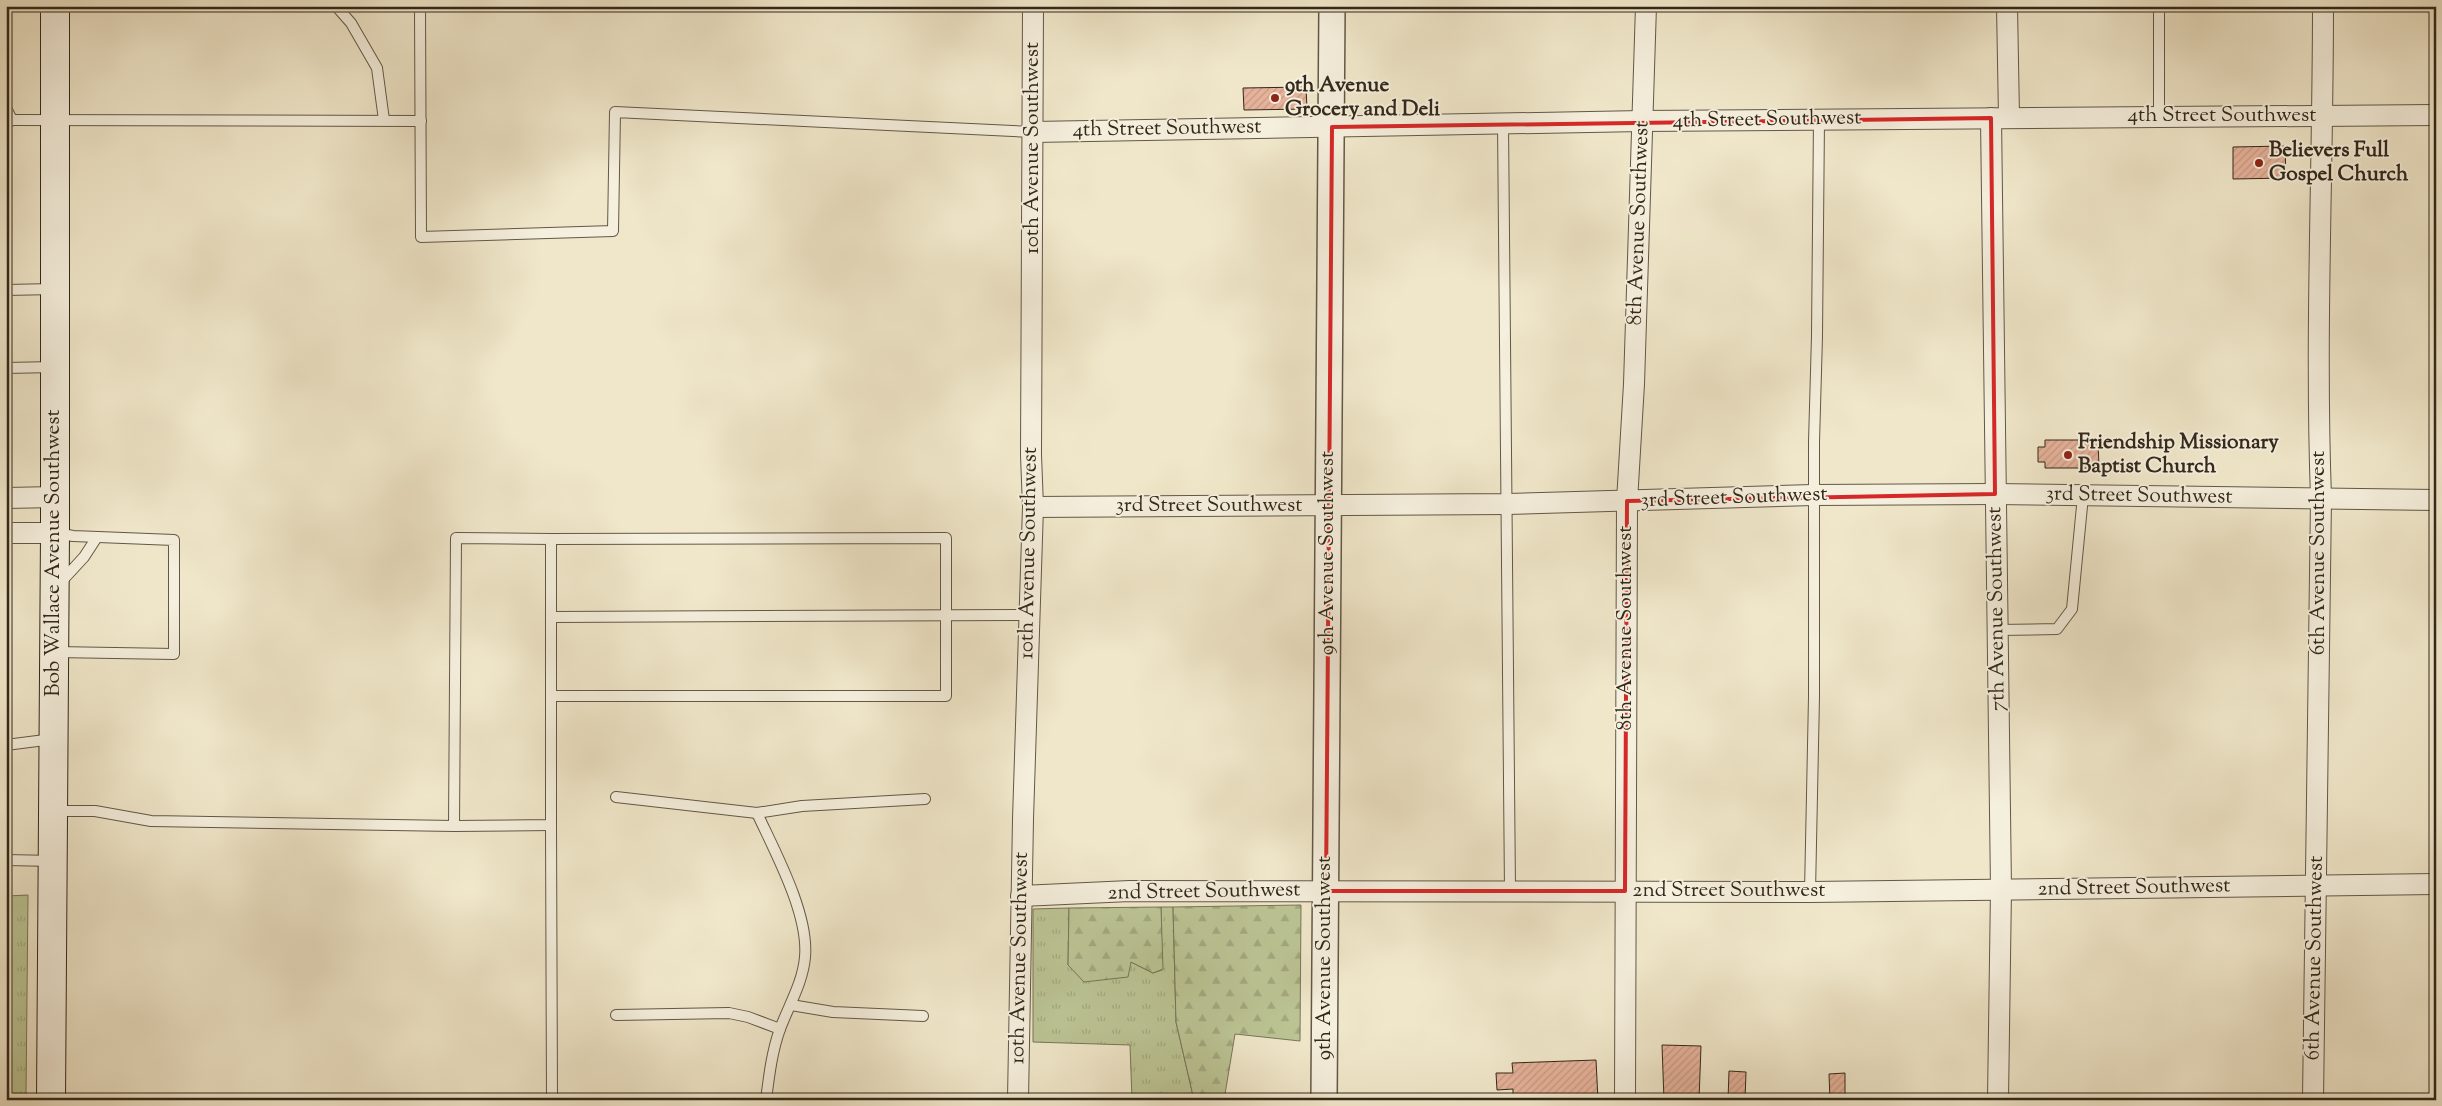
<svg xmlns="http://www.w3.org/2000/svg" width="2442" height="1106" font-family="'Sorts Mill Goudy',serif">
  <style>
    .grass { fill: url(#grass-tufts); stroke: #777658 }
    .forest { fill: url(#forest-firs); stroke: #777658 }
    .building { fill: url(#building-hatch); stroke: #32281b }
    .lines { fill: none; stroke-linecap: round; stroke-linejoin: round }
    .service-casing { stroke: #625847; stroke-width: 12 }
    .minor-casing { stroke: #625847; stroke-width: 22 }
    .tertiary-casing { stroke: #625847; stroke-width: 28 }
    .secondary-casing { stroke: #32281b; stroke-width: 30 }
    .service { stroke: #f5efdd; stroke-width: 10 }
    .minor { stroke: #f5efdd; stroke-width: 20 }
    .tertiary { stroke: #f5efdd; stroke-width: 25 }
    .secondary { stroke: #f5efdd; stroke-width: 28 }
    .marked { fill: none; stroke: #d62828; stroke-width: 4; stroke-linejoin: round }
    .poi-dot { fill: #8f2418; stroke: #f5efdd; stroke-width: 2 }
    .labels { text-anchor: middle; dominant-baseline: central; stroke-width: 4; stroke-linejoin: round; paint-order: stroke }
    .poi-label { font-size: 21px; font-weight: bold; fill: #32281b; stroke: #f5efdd; text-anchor: start }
    .street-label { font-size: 21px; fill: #32281b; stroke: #f5efdd }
  </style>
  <defs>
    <pattern id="grass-tufts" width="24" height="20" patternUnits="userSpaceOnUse" patternTransform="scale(1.25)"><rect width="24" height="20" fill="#bcc595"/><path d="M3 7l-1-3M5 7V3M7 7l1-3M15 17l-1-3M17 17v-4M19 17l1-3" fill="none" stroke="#a2a980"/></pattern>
    <pattern id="forest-firs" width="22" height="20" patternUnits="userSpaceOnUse" patternTransform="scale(1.25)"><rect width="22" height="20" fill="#bcc595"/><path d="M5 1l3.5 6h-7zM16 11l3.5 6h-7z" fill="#a2a980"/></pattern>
    <pattern id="building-hatch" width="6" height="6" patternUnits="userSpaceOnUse" patternTransform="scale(1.25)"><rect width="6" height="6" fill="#e6b29a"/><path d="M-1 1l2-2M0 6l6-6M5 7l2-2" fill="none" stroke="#c69984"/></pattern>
  </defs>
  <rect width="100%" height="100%" fill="#f0e7ca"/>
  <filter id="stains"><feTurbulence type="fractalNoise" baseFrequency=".004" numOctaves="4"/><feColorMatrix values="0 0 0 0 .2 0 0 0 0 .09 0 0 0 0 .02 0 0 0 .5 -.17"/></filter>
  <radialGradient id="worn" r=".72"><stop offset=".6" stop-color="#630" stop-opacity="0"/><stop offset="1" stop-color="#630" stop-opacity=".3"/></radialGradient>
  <g class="grass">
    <path d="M28 895 26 1096 24 1100H6V896Z"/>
    <path d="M1161 907H1173L1176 1022 1194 1100H1132L1130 1045 1033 1042V909L1069 908 1068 965 1131 962 1153 973 1162 970Z"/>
  </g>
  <g class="forest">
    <path d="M1301 905 1300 1041 1235 1034 1224 1100H1194L1176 1022 1173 907Z"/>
    <path d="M1161 907 1163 969 1153 973 1131 962 1128 977 1084 982 1068 965 1069 908Z"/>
  </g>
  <g class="building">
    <path d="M1306 87 1307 109 1244 110 1243 88Z"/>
    <path d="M2285 146 2286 178 2233 179V147Z"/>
    <path d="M2045 440H2098L2099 468H2045V462H2038V447H2045Z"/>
    <path d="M1662 1045 1701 1046 1699 1100H1664Z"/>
    <path d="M1596 1060 1598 1100H1513V1089L1497 1090 1496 1073H1513L1512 1063Z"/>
    <path d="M1729 1071 1746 1072 1745 1100H1728Z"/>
    <path d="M1845 1073V1100H1830L1829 1074Z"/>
  </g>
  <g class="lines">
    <defs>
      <g id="service">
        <path d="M336 6 351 23 377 68 384 120"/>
        <path d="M420 6 421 237 613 231 615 112 1033 132"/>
        <path d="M2159 6V116"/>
        <path d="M6 108 12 120 7 123"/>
        <path d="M12 120 421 121"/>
        <path d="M1503 123 1510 891"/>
        <path d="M6 290 54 289"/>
        <path d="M6 368 54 367"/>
        <path d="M551 539 946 538V696H551"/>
        <path d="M60 583 84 557 97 537"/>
        <path d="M552 617 1029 615"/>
        <path d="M1997 630 2057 629 2072 609 2083 496"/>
        <path d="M55 652 174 654V540L73 536 57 533"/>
        <path d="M6 745 53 739"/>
        <path d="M616 797 757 813 802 806 925 799"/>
        <path d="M55 811H95L151 821 454 826 551 825V539L456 538 454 826"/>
        <path d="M757 813C775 852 809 914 805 957 803 982 789 1005 780 1029 772 1051 769 1076 766 1100"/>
        <path d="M551 825 552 1100"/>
        <path d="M6 860 53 861"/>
        <path d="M1810 892 1814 697V442L1817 336 1819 119"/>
        <path d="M791 1005 833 1012 923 1016"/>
        <path d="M616 1015 729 1013 748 1017 780 1029"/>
      </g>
      <g id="minor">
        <path d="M2007 6 2009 117"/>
        <path d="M1991 118 2001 889 1998 1100"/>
        <path d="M1033 132 1642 121 2436 115"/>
        <path d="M6 498 55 497"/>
        <path d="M1033 507 1507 504 1813 495 1995 494 2436 500"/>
        <path d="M6 533H55"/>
        <path d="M1021 896 1130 891 1810 892 2436 884"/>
        <path d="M1018 1100 1023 819 1033 507 1031 455 1033 6"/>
        <path d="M1625 1100 1627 501 1634 384 1646 6"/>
        <path d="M2313 1100 2321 498C2315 334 2323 170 2323 6"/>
      </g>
      <path id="tertiary" d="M1324 1100 1332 6"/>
      <path id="secondary" d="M51 1100 55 533V6"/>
    </defs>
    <use href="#service" class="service-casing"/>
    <use href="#minor" class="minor-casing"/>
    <use href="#tertiary" class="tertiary-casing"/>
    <use href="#secondary" class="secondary-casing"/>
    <use href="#service" class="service"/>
    <use href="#minor" class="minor"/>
    <use href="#tertiary" class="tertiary"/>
    <use href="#secondary" class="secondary"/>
  </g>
  <path class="marked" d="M1991 118 1995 494 1627 501 1625 891H1326L1332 127Z"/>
  <g class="poi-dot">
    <circle cx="1275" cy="98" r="5"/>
    <circle cx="2259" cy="163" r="5"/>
    <circle cx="2068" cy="455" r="5"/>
  </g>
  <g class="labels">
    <g class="poi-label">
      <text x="1285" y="86">9th Avenue<tspan x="1285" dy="24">Grocery and Deli</tspan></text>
      <text x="2269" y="151">Believers Full<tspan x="2269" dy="24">Gospel Church</tspan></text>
      <text x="2078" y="443">Friendship Missionary<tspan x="2078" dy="24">Baptist Church</tspan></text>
    </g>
    <g class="street-label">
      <text x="2222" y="116">4th Street Southwest</text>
      <text transform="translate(1767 120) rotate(-1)">4th Street Southwest</text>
      <text transform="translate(1167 129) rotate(-1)">4th Street Southwest</text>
      <text transform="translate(1033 148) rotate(-90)">10th Avenue Southwest</text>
      <text transform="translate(1639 223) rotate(-88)">8th Avenue Southwest</text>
      <text transform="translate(2139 496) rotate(1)">3rd Street Southwest</text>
      <text transform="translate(1734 498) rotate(-2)">3rd Street Southwest</text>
      <text x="1209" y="506">3rd Street Southwest</text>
      <text transform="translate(54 553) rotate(-90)">Bob Wallace Avenue Southwest</text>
      <text transform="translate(1029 553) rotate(-89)">10th Avenue Southwest</text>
      <text transform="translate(1328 553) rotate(-90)">9th Avenue Southwest</text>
      <text transform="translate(2319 553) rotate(-90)">6th Avenue Southwest</text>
      <text transform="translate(1997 609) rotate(-91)">7th Avenue Southwest</text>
      <text transform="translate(1626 628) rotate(-90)">8th Avenue Southwest</text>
      <text transform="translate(2134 888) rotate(-1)">2nd Street Southwest</text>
      <text x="1729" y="891">2nd Street Southwest</text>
      <text transform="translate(1204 892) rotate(-1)">2nd Street Southwest</text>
      <text transform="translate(1020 958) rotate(-89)">10th Avenue Southwest</text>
      <text transform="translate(1325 958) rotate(-90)">9th Avenue Southwest</text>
      <text transform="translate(2315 958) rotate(-89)">6th Avenue Southwest</text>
    </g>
  </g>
  <rect width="2442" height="1106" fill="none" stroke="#f0e7ca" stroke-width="25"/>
  <rect x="8" y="8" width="2427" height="1091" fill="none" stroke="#32281b" stroke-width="2.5"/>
  <rect x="12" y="12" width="2417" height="1081" fill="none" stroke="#32281b"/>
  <rect width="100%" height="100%" filter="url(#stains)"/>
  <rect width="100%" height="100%" fill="url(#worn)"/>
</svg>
